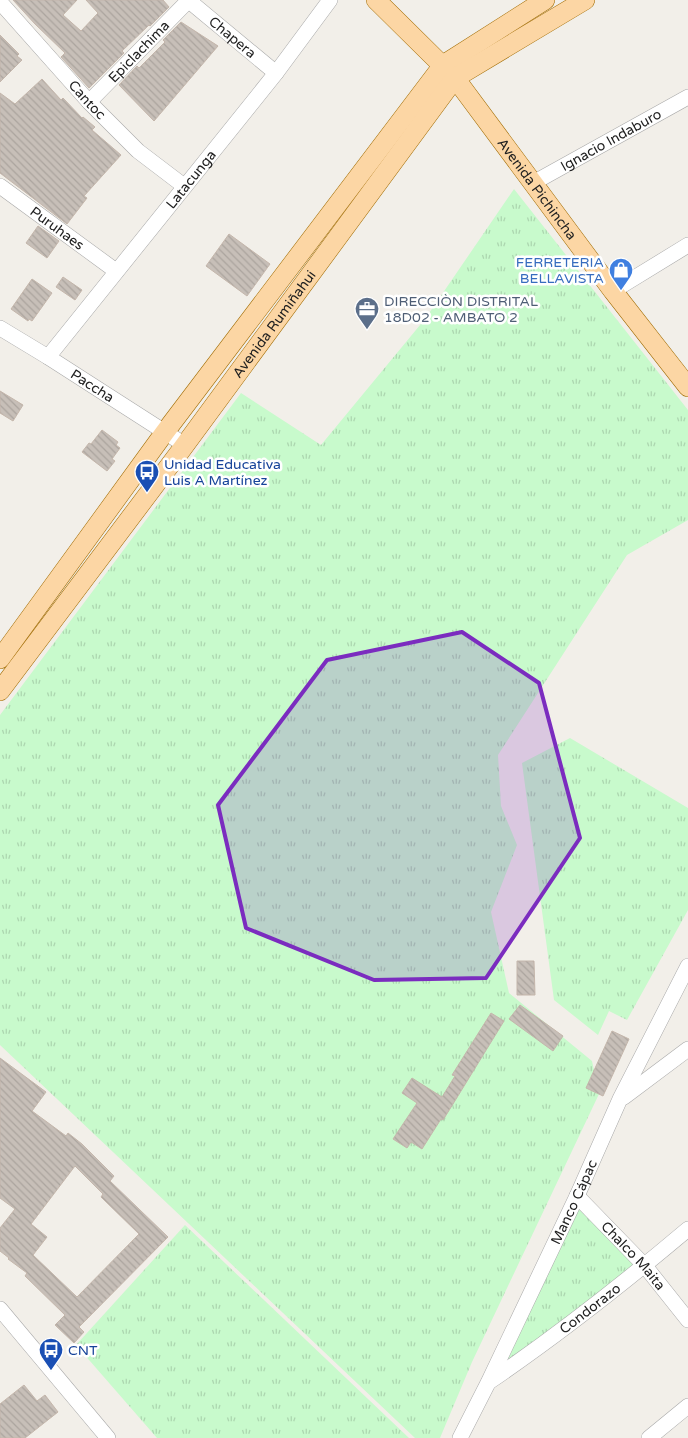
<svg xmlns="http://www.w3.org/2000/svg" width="688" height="1438" font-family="'Varela Round',sans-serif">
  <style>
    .park { fill: url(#park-tufts) }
    .building { fill: url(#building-back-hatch); stroke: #c4b6ab; fill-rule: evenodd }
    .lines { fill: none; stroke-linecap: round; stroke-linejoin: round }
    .minor-casing { stroke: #a9a9a9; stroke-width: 16 }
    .major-casing { stroke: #a06b00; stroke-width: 20 }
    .minor { stroke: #fff; stroke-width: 15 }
    .major { stroke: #fcd6a4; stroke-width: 19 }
    .marked { fill: #7b2cbf; fill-opacity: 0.2; stroke: #7b2cbf; stroke-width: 4; stroke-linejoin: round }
    .labels { text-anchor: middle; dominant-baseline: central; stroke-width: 5; stroke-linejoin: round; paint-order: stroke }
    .street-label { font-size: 14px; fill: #222; stroke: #fff }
    .shop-label { font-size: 14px; fill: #366cbe; stroke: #fff; text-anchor: end }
    .service-label { font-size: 14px; fill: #4e5e75; stroke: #fff; text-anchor: start }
    .transit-label { font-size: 14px; fill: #164399; stroke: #fff; text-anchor: start }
  </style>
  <defs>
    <pattern id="park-tufts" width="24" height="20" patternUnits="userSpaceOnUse" patternTransform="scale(1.25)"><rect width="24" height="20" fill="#c8facc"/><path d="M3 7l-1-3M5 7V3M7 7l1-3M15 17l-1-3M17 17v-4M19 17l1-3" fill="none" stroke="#acd6af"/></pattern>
    <pattern id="building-back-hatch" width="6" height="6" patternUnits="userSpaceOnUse" patternTransform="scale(1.25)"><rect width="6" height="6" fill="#c7bfb8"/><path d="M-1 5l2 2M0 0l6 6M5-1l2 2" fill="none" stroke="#aba49e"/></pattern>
  </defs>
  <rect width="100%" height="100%" fill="#f2efe9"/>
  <g class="park">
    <path d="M514 189 688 410V520L627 555 498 755 501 806 517 845 491 912 509 993 592 1061 599 1094 472 1362 440 1438H415L0 1045V715L241 393 321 445 425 319Z"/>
    <path d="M570 738 688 808V910L627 1020 609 1011 598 1035 554 1000 522 763Z"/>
    <path d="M577 1202 638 1266 498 1371Z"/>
    <path d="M185 1225 409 1438H157L76 1345Z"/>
  </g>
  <g class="building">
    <path d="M13 0H77L63 15 81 31 98 13 86 0H163L169 7 150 26 149 25 122 51 124 53 89 88 61 57 65 53 35 24Z"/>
    <path d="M181 22 218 46 154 121 119 85 137 66 139 68 165 42 163 40Z"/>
    <path d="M0 35 19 54 17 56 22 60 0 82Z"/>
    <path d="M42 79 61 100 63 98 82 118 83 117 95 127 92 130 121 155 84 196 87 198 67 224 0 173V93L15 104Z"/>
    <path d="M38 226 59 241 47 258 26 243Z"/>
    <path d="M229 234 270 264 247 296 206 266Z"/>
    <path d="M63 277 82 290 75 300 56 287Z"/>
    <path d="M32 279 52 293 32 321 29 319 28 321 11 309Z"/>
    <path d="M0 391 23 405 13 421 0 413Z"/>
    <path d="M102 430 118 442 116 445 120 448 112 459 115 461 107 471 82 452 89 443 91 444Z"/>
    <path d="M517 961H534L535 995H517Z"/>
    <path d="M520 1005 563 1036 553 1051 509 1019Z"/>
    <path d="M491 1013 504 1021 453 1104 443 1120 441 1119 422 1149 411 1142 407 1148 393 1139 417 1103 402 1093 412 1078 442 1097 455 1076 452 1075Z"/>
    <path d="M612 1031 629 1039 603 1096 586 1088Z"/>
    <path d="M0 1058 46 1092 32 1111 66 1136 68 1133 82 1144 114 1176 110 1181 168 1237 79 1327 84 1332 74 1343 55 1325 65 1315 25 1276 27 1273 8 1259 9 1258 0 1251V1228L15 1209 0 1198ZM75 1166 103 1194 101 1197 139 1234 77 1297 33 1255 47 1237 31 1224Z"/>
    <path d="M24 1385 37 1401 45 1395 58 1412 25 1438H0V1404Z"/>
  </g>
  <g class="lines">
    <defs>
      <g id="minor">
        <path id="s1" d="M188 0 276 73"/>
        <path id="s2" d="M0 2 89 102 138 151 184 186"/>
        <path id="s3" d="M89 102 188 1"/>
        <path id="s4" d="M533 183 688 97"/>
        <path id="s5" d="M0 186 116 271"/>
        <path d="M613 291 688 245"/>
        <path id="s6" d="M0 328 48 357 185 445"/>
        <path id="s7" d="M48 357 276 73 330 0"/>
        <path d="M624 1097 688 1049"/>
        <path id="s8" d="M577 1196 645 1266 688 1320"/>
        <path d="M0 1309 108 1438"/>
        <path id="s9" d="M489 1382C558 1335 624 1283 688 1229"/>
        <path id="s10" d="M460 1438 488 1383 577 1196 620 1099 688 966"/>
        <path d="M649 1438 688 1406"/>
      </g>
      <g id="major">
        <path id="s11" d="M376 0 455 78 613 291 688 387"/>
        <path d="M0 659 165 432 443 65 545 0"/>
        <path id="s12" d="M0 691 179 453 455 78 585 0"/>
      </g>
    </defs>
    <use href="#minor" class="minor-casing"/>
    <use href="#major" class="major-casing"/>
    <use href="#minor" class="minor"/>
    <use href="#major" class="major"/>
  </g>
  <path class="marked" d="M462 632 539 683 580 838 486 978 374 980 246 928 218 805 327 660Z"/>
  <defs>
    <symbol id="shop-pin" viewBox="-11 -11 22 30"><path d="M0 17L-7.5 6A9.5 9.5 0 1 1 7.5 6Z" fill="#3f7fe0" stroke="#fff"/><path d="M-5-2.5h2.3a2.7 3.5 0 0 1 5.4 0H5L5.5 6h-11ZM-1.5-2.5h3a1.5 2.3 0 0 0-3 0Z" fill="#fff"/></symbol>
    <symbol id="office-pin" viewBox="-11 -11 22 30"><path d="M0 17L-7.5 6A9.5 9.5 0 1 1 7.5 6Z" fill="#5c6f8a" stroke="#fff"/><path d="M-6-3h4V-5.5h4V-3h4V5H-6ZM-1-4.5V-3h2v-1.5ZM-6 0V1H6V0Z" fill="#fff"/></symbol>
    <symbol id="bus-pin" viewBox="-11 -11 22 30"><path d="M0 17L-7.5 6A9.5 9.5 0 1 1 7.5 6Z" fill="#1a4fb4" stroke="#fff"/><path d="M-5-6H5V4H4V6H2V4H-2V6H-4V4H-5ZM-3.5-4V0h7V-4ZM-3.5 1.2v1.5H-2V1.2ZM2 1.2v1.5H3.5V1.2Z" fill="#fff"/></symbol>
  </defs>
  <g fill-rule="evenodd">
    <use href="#shop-pin" x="607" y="256" width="28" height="38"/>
    <use href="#office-pin" x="353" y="295" width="28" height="38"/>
    <use href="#bus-pin" x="133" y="458" width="28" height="38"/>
    <use href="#bus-pin" x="37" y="1336" width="28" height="38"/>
  </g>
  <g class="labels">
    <g class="street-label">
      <text stroke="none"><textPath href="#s1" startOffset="58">Chapera</textPath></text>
      <text stroke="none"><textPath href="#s3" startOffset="71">Epiclachima</textPath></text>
      <text stroke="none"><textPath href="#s2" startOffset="131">Cantoc</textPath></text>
      <text stroke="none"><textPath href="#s4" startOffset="89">Ignacio Indaburo</textPath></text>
      <text stroke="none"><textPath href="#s7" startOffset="228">Latacunga</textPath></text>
      <text stroke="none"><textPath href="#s11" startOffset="249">Avenida Pichincha</textPath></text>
      <text stroke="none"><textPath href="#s5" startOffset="71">Puruhaes</textPath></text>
      <text stroke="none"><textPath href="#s12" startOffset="458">Avenida Rumiñahui</textPath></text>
      <text stroke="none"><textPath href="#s6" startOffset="109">Paccha</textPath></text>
      <text stroke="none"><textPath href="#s10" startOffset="262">Manco Cápac</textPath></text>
      <text stroke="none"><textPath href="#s8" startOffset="82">Chalco Maita</textPath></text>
      <text stroke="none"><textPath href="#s9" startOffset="125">Condorazo</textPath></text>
    </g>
    <g class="shop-label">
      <text x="604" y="262">FERRETERIA<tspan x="604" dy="16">BELLAVISTA</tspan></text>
    </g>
    <g class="service-label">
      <text x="384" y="301">DIRECCIÒN DISTRITAL<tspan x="384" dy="16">18D02 - AMBATO 2</tspan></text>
    </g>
    <g class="transit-label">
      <text x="164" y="464">Unidad Educativa<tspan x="164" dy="16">Luis A Martínez</tspan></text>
      <text x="68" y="1350">CNT</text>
    </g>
  </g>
</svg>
